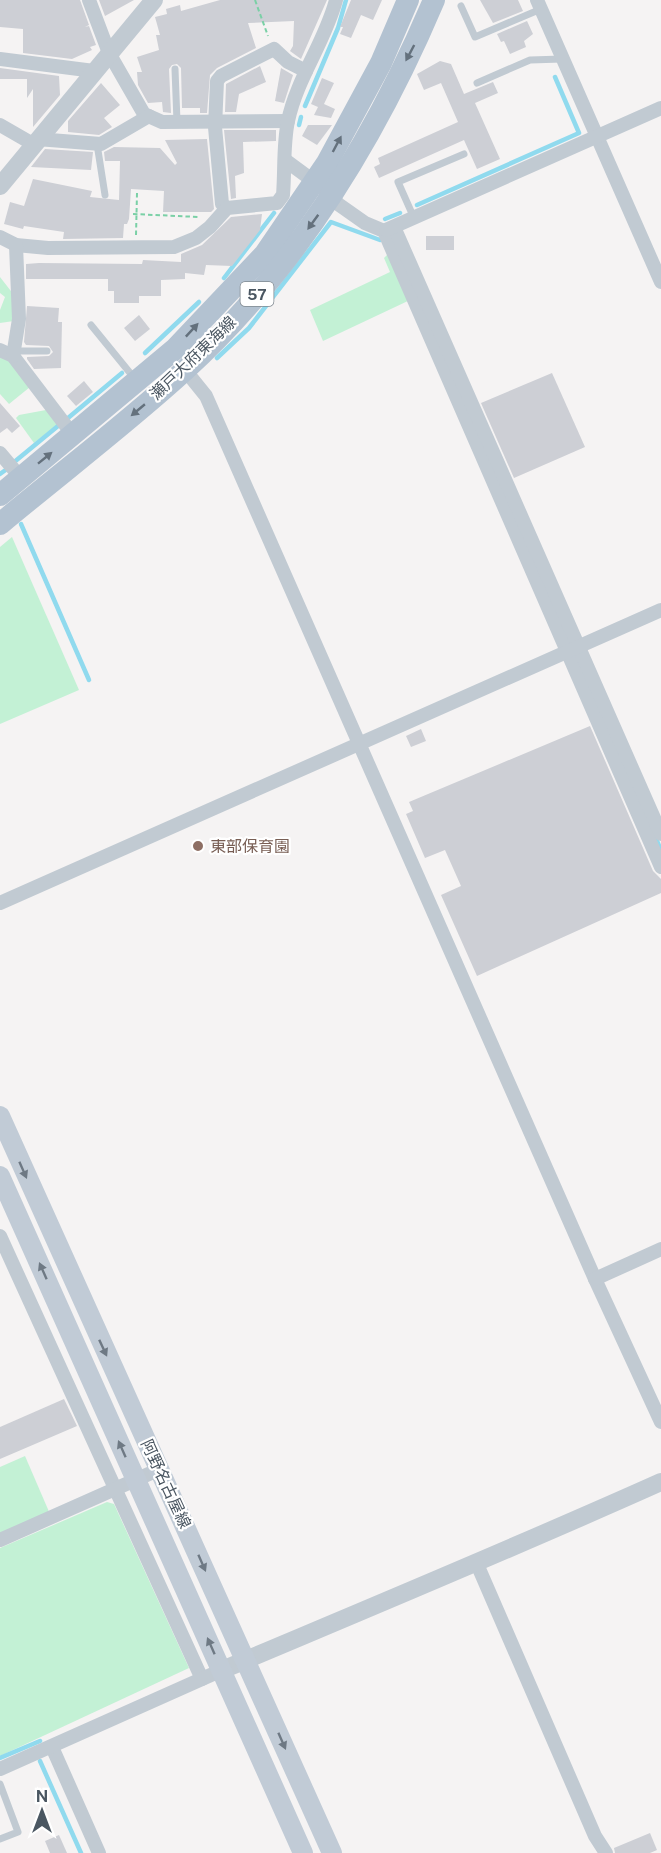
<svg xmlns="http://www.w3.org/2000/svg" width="661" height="1853" font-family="'Public Sans','Noto Sans JP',sans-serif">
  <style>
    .green { fill: #c3f1d5 }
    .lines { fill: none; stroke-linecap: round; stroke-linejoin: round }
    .stream { stroke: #90daee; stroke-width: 4.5 }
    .building { fill: #cdcfd5 }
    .path { stroke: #7ad0a6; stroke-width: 2; stroke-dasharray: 4.5 3; stroke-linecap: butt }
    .service { stroke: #c1cad2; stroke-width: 7 }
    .minor { stroke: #c1cad2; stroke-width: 14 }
    .tertiary { stroke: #c1cad2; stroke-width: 18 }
    .secondary { stroke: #c1cbd6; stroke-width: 20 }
    .primary { stroke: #b3c2d1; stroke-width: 22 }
    .oneway { fill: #64717d }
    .oneway2 { fill: #6e7984 }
    .education-dot { fill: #8d6e63; stroke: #fff; stroke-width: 2 }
    .labels { text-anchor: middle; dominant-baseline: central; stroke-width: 4.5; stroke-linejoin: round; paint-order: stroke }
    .shield { fill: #fff; stroke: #808990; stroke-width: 1.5 }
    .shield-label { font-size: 15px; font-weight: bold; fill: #4a5661 }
    .street-label { font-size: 16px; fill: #4a5661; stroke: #fff }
    .education-label { font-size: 16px; fill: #785e54; stroke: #fff; text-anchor: start }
  </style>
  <rect width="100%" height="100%" fill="#f5f3f3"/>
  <g class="green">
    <path d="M388 254 410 300 323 341 310 310 390 272 384 258Z"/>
    <path d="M0 277 14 295V321L0 323V310L5 297 0 293Z"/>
    <path d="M0 355 11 363 30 387 9 404 0 394Z"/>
    <path d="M46 410 58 424 34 443 16 418 19 415Z"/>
    <path d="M12 537 79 690 0 724V547Z"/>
    <path d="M25 1456 50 1514 0 1536V1467Z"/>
    <path d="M107 1502 114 1504 189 1668 0 1756V1548Z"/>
  </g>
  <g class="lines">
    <g class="stream">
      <path d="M305 106 338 28 346 0"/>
      <path d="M299 125 301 117"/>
      <path d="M417 205 579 133 555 77"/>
      <path d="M385 219 400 213"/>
      <path d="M224 278 274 213"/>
      <path d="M145 353 199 302"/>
      <path d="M217 358 249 328 331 222 380 240"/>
      <path d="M68 418 122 373"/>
      <path d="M13 463 58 426"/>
      <path d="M0 474 7 469"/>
      <path d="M21 524 89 680"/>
      <path d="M654 834 661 850"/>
      <path d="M0 1758 40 1741"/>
      <path d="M40 1761 81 1853"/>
    </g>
  </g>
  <g class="building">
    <path d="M0 0H80L89 25 85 27 89 26 96 45 90 47 92 50 72 59 23 53V29L0 27Z"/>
    <path d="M99 0H134L105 16Z"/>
    <path d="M220 0H327L301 59 290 51 293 46 294 21 248 23 256 48 217 68 210 75 207 113H200V108H182L181 68 177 64 172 65 169 69 171 113 163 112 162 102 148 103 138 85 137 72H142L137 57 159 50 156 35H160L155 17 167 14 166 9 180 5 181 11Z"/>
    <path d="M351 0H382L373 20 361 15 351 38 340 34 343 27H340Z"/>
    <path d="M480 0H518L523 11 493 23Z"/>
    <path d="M527 21 533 34 524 41 526 47 510 54 504 41 501 42 497 34Z"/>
    <path d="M440 61 451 64 464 94 493 82 498 93 475 103 500 159 477 169 464 140 379 178 374 167 380 164 378 158 458 122 441 83 424 90 417 74Z"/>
    <path d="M260 66 266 82 239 94 236 112H225L226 84Z"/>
    <path d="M0 68 59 76 60 95 33 127V89L27 98V79H0Z"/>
    <path d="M281 68 293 75 284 103 275 101Z"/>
    <path d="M322 78 334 83 324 104 335 109 331 118 314 115 318 107 311 104Z"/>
    <path d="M101 83 120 105 104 118 112 127 99 135 68 132V121Z"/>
    <path d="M308 125H332L317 145 302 136Z"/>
    <path d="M224 130H276V141L243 142 244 173 235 176 236 198 231 199Z"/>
    <path d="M207 139 214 209 211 212H163L164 191 131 189 129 219 127 224H124L123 238 63 239 64 232 24 226 23 229 4 224 10 202 24 206 33 179 92 191 90 197 119 200 120 161H105L104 152 114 147 160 148 175 165 177 163 165 140Z"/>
    <path d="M45 149 93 152 91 170 31 167Z"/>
    <path d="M262 214 260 230 232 266 206 265 204 275 185 273V279L161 280V296H139V303H114V291H108V279H26V264L39 263 142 264 143 260 181 262V254L202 245 231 217Z"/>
    <rect x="426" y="236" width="28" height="14"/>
    <path d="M27 306 59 308 58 322H62L61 368 34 369 27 359V357L49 356 53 352 49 346 26 345 24 342Z"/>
    <path d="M139 315 150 329 135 341 124 328Z"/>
    <path d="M552 373 585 447 514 478 481 403Z"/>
    <path d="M84 381 93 392 76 406 67 396Z"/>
    <path d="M0 403 20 426 12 433 7 428 0 433Z"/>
    <path d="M590 726 653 871 661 879V893L477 976 441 895 461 886 445 850 425 858 406 814 413 811 409 802Z"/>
    <path d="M421 729 426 741 411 747 406 736Z"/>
    <path d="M64 1399 77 1426 0 1459V1427Z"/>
    <path d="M650 1833 657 1850 650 1853H615L614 1848Z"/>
    <path d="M59 1835 67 1853H50L45 1841Z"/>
  </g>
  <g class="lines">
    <g class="path">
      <path d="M255 0 268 36"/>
      <path d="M133 214 199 217"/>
      <path d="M136 235 137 193"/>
    </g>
    <g class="service">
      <path d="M461 6 475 37 541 9"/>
      <path d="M175 69 177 122"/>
      <path d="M477 83 530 60 562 59"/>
      <path d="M97 144 105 195"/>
      <path d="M414 218 398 182 464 154"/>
      <path d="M91 325 135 379"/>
      <path d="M14 351H47"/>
      <path d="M0 1784 18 1832 0 1839"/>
    </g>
    <g class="minor">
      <path d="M89 0 109 53 144 114 162 122 288 121"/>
      <path d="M537 0 661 282"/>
      <path d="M0 59 94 71"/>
      <path d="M0 125 33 144"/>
      <path d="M37 139 101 144 149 116"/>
      <path d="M285 160 331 194 338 204 365 223 384 231 661 867"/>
      <path d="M227 208 222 204 215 127 217 81 221 76 274 49 288 62 306 71"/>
      <path d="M394 227 661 834"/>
      <path d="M386 230 661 108"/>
      <path d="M0 237 16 245 48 248 174 247 196 238 210 227 227 208 277 203 283 195C285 171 283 144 288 121 297 78 325 42 336 0"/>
      <path d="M0 350 13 356 73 435"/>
      <path d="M13 356 19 319 16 245"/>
      <path d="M185 370 206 396 595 1279 661 1422"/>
      <path d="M0 453 21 478"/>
      <path d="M0 903 661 610"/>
      <path d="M0 1236 202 1679"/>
      <path d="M595 1279 661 1249"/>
      <path d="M0 1540 160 1469"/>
      <path d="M477 1564 595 1836 606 1853"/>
      <path d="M52 1747 99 1853"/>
      <path d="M0 1769 222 1670"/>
    </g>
    <g class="tertiary">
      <path d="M0 186 154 0"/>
      <path d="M222 1670C369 1608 516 1547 661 1482"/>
    </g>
    <g class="secondary">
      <path d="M0 1116 332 1853"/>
      <path d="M0 1176 303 1853"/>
    </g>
    <g class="primary">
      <path d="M0 495 175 349 265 254 327 163 381 63 408 0"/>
      <path d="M0 524C61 473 126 424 185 370 295 269 376 137 434 0"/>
    </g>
  </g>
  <defs><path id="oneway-solid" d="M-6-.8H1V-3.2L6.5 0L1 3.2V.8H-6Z" transform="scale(1.5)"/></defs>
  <g class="oneway">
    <use href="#oneway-solid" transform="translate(410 53) rotate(118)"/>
    <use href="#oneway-solid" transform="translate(337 144) rotate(-62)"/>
    <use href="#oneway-solid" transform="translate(313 222) rotate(126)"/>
    <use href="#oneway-solid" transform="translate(192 330) rotate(-47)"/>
    <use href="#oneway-solid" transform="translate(138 410) rotate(140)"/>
    <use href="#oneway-solid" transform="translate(45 458) rotate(-39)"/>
  </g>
  <g class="oneway2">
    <use href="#oneway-solid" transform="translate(23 1170) rotate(66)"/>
    <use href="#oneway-solid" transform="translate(43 1271) rotate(-114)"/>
    <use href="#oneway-solid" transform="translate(103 1348) rotate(65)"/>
    <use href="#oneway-solid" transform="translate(122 1449) rotate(-114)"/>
    <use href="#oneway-solid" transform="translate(202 1563) rotate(66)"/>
    <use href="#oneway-solid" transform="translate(211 1646) rotate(-114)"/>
    <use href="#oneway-solid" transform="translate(282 1741) rotate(66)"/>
  </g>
  <circle class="education-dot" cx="198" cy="846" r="6"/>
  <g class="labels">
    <rect class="shield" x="240.5" y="282" width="33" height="24" rx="4.5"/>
    <g class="shield-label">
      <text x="257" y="294">57</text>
    </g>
    <g class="street-label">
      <text transform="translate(193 358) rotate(-44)">瀬戸大府東海線</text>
      <text transform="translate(166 1484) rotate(65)">阿野名古屋線</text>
    </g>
    <g class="education-label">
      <text x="210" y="846">東部保育園</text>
    </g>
  </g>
  <g transform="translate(42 1811)" stroke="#ffffff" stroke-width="4.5" paint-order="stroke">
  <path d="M0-4.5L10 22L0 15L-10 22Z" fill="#4a5661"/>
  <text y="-9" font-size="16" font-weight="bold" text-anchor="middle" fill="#4a5661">N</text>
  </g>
</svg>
